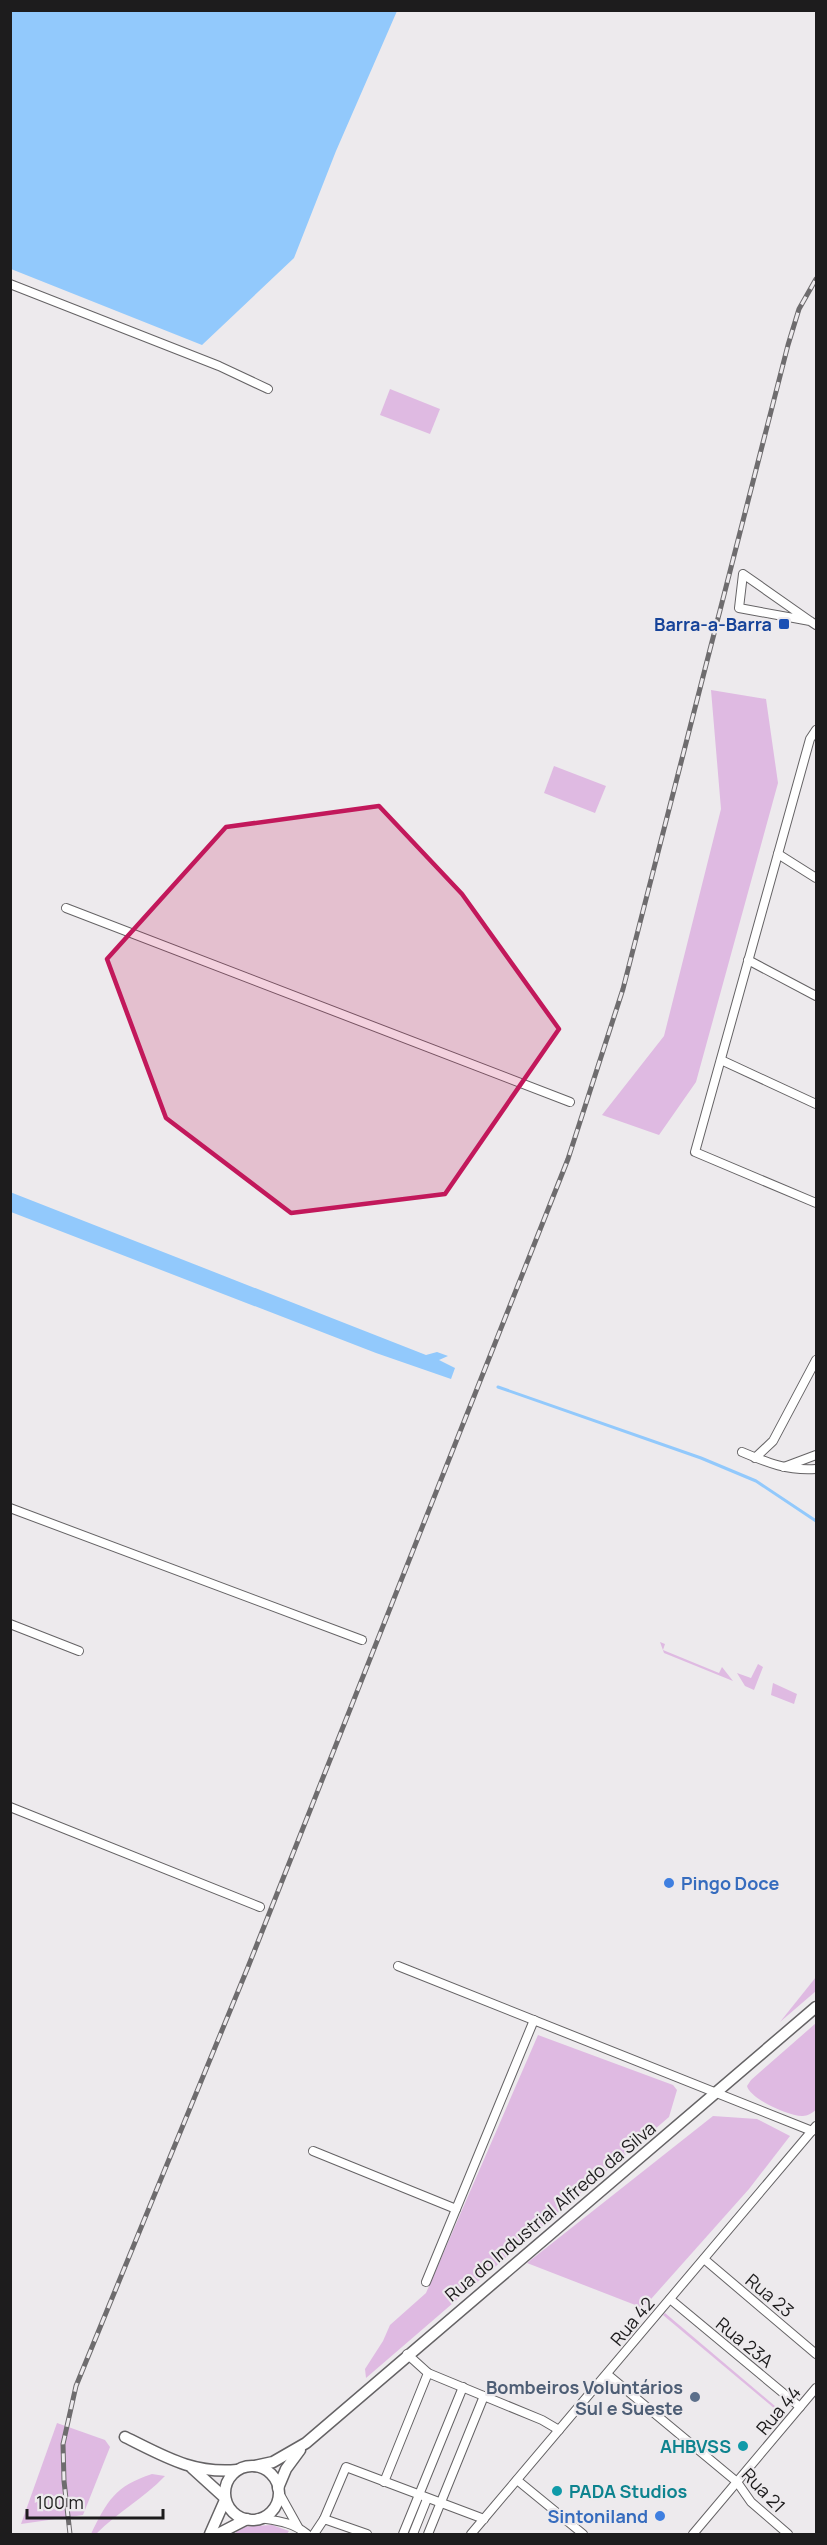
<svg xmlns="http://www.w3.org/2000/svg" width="827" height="2545" font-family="Manrope,sans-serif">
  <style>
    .green { fill: #dfbae2 }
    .water { fill: #92c9fc }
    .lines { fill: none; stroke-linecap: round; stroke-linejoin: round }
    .stream { stroke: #92c9fc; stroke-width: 3 }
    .street-casing { stroke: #656365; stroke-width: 10 }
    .secondary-casing { stroke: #656365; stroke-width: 13 }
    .street { stroke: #fff; stroke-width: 8 }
    .secondary { stroke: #fff; stroke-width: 10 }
    .rail-casing { stroke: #6e6c6e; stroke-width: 5 }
    .rail { stroke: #edeaed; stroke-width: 3; stroke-dasharray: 9; stroke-linecap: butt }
    .marked { fill: #c2185b; fill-opacity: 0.2; stroke: #c2185b; stroke-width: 4.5; stroke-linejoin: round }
    .transit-dot { fill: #1a4fb4; stroke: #edeaed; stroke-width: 2 }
    .shop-dot { fill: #3f7fe0; stroke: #edeaed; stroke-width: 2 }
    .service-dot { fill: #5c6f8a; stroke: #edeaed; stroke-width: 2 }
    .culture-dot { fill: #0f9aa8; stroke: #edeaed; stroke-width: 2 }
    .labels { text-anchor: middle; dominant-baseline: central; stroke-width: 4.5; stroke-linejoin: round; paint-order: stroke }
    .transit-label { font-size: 18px; font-weight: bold; fill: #164399; stroke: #edeaed; text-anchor: end }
    .shop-label { font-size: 18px; font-weight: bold; fill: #366cbe; stroke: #edeaed; text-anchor: start }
    .street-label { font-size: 18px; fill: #1d1c1d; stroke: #edeaed }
    .service-label { font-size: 18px; font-weight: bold; fill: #4e5e75; stroke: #edeaed; text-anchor: end }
    .culture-label { font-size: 18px; font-weight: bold; fill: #0d838f; stroke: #edeaed; text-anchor: end }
  </style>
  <rect width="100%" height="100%" fill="#edeaed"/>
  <g class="green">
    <path d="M390 389 440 409 430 434 380 415Z"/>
    <path d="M711 690 766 699 778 783 696 1082 659 1135 602 1115 664 1036 721 809Z"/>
    <path d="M554 766 606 786 595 813 544 793Z"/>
    <path d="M660 1642 665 1644 663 1650 719 1673 722 1667 733 1681 664 1653Z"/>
    <path d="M758 1664 763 1667 754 1690 745 1686 737 1673 751 1678Z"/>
    <path d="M773 1683 797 1694 794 1704 771 1695Z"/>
    <path d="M816 1977V1991L780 2022Z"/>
    <path d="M816 2023V2110C812 2113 807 2116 803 2116 790 2117 750 2099 747 2086L751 2080Z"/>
    <path d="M538 2035 673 2085 677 2090 669 2117 366 2378 365 2369 383 2341 390 2325 426 2293Z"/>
    <path d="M713 2116 757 2119 790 2136 749 2189 643 2308 527 2263Z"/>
    <path d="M665 2313 782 2412 781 2414 663 2315Z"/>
    <path d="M57 2423 105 2440 110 2447 83 2515 21 2524Z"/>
    <path d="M152 2474 165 2476C144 2498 118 2512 96 2534H91C107 2501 115 2486 152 2474Z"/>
    <path d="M272 2525 289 2531 287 2534H235L239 2527Z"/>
  </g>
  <g class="water">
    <path d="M10 11 11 10 397 11 336 151 294 258 202 345 11 269Z"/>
    <path d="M10 1192 426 1355 437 1352 448 1356 439 1360 455 1368 451 1379 376 1353 11 1212Z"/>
  </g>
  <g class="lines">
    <path class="stream" d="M498 1387 701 1458 756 1481 816 1521"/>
    <defs>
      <g id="street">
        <path d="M10 284 219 366 268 389"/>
        <path d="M810 621 739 608 743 574 810 621 816 625"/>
        <path d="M816 730 810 739 695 1152 816 1203"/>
        <path d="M778 854 816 878"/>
        <path d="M66 908 570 1102"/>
        <path d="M748 960 816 996"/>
        <path d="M721 1060 816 1104"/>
        <path d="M742 1452C768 1463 788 1471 816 1469"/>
        <path d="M755 1458 773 1441 816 1360"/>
        <path d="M784 1467 816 1455"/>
        <path d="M10 1508 362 1640"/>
        <path d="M10 1624 79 1651"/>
        <path d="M10 1807 260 1907"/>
        <path d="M398 1966 812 2131"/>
        <path d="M313 2151 456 2209"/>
        <path d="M704 2259 816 2354"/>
        <path d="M426 2282 534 2020"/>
        <path d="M670 2299 800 2407"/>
        <path d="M407 2354 428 2373 542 2420 559 2430"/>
        <path d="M607 2374 737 2482 751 2502 788 2534"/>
        <path d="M517 2480 583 2534"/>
        <path d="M384 2482 428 2373"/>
        <path d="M278 2491 298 2527"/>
        <path d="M259 2518C278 2521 292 2522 307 2534"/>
        <path d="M324 2519 346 2467 484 2519"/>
        <path d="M314 2534 324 2519 367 2534"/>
        <path d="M403 2534 463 2387"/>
        <path d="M413 2534 427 2499"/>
        <path d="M428 2534 484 2396"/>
        <path d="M471 2534 816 2126"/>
        <path d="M693 2534 816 2388"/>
      </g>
      <g id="secondary">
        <path d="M125 2437C164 2456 192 2474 237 2470"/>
        <path d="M255 2466 273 2462 306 2443 816 2007"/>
        <circle cx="252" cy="2493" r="27"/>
        <path d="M192 2468 225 2498"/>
        <path d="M278 2488 286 2469 300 2450"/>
        <path d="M210 2534 225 2500"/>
        <path d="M218 2534 247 2519"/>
      </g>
    </defs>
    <use href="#street" class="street-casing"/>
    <use href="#secondary" class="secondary-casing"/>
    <use href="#street" class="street"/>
    <use href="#secondary" class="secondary"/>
    <defs>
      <path id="rail" d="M70 2534 64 2481 63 2444 76 2386 248 1967 568 1159 623 989 788 345 799 309 816 279"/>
    </defs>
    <use href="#rail" class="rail-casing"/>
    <use href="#rail" class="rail"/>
  </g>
  <path class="marked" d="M379 806 462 894 559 1029 445 1194 291 1213 166 1118 107 959 226 827Z"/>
  <rect class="transit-dot" x="778" y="618" width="12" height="12" rx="3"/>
  <g class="shop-dot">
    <circle cx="669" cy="1883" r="6"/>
    <circle cx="660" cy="2516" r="6"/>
  </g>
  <circle class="service-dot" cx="695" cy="2397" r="6"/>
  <g class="culture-dot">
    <circle cx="743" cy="2446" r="6"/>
    <circle cx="557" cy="2491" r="6"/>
  </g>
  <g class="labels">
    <g class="transit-label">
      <text x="772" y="624">Barra-a-Barra</text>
    </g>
    <g class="shop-label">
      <text x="681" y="1883">Pingo Doce</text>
      <text x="648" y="2516" text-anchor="end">Sintoniland</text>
    </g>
    <g class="street-label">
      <text transform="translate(550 2211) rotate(-40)">Rua do Industrial Alfredo da Silva</text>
      <text transform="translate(770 2295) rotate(40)">Rua 23</text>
      <text transform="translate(632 2321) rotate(-50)">Rua 42</text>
      <text transform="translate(745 2342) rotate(39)">Rua 23A</text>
      <text transform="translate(778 2410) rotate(-50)">Rua 44</text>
      <text transform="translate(764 2490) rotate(46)">Rua 21</text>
    </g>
    <g class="service-label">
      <text x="683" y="2387">Bombeiros Voluntários<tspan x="683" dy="21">Sul e Sueste</tspan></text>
    </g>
    <g class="culture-label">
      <text x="731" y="2446">AHBVSS</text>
      <text x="569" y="2491" text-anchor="start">PADA Studios</text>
    </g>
  </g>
  <rect width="827" height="2545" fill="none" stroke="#1d1c1d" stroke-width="24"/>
  <path d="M27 2509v9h136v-9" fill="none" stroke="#1d1c1d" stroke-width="3"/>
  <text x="36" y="2509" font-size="18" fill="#1d1c1d" stroke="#edeaed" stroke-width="4.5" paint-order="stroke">100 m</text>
</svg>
